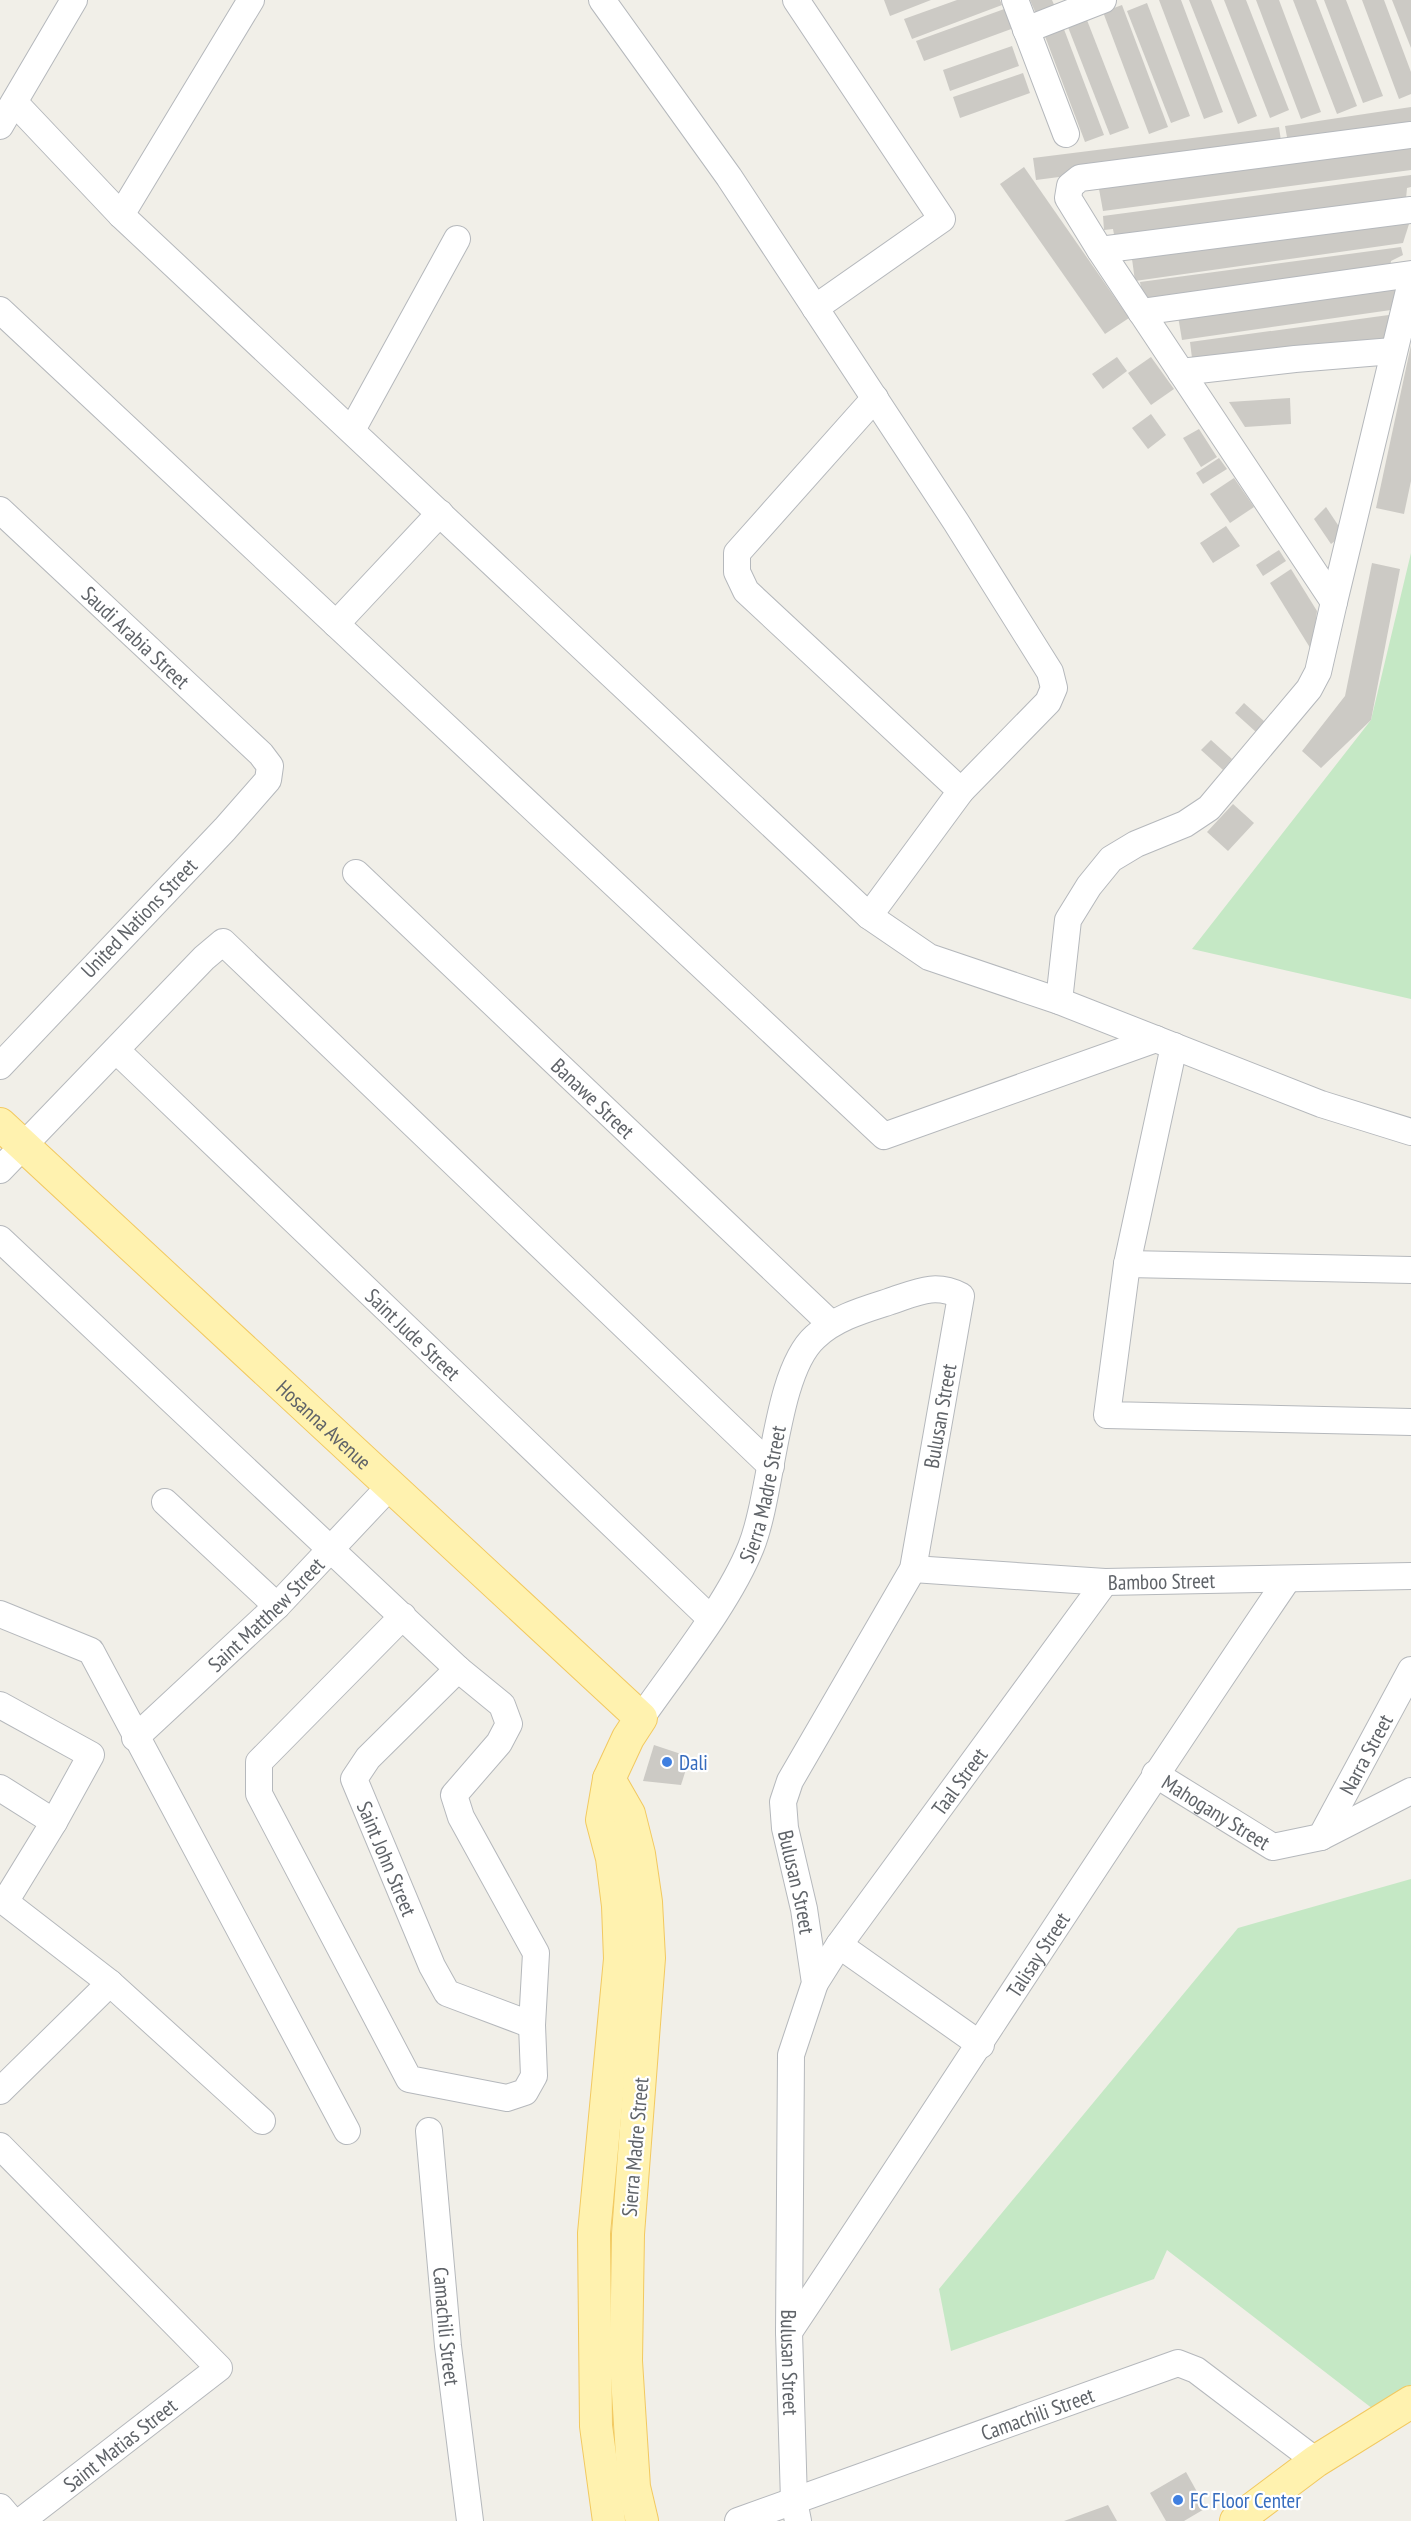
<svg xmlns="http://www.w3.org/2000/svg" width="1411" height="2521" font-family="'PT Sans Narrow',sans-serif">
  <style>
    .green { fill: #c5e8c5 }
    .building { fill: #cccac5 }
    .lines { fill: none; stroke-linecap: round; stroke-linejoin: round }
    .minor-casing { stroke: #b5b8bc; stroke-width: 28 }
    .major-casing { stroke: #f2c960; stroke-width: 34 }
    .minor { stroke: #fff; stroke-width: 26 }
    .major { stroke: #fff2af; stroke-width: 32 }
    .shop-dot { fill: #3f7fe0; stroke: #fff; stroke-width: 2 }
    .labels { text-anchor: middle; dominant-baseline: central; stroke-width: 4.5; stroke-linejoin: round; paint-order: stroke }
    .street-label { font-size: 21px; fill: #5f6368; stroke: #fff }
    .shop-label { font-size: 21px; fill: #366cbe; stroke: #fff; text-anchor: start }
  </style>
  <rect width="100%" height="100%" fill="#f1efe8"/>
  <g class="green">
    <path d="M1411 553V999L1192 949 1371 720Z"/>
    <path d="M1411 1879V2385L1373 2409 1167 2250 1154 2279 951 2351 939 2289 1238 1928Z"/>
  </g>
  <g class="building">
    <path d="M884 0H931L890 16Z"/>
    <path d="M957 0H1000L1002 5 912 39 904 19Z"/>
    <path d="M1030 0H1052L1055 7 1036 14Z"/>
    <path d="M1159 0H1181L1223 112 1204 119Z"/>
    <path d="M1189 0H1211L1257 116 1238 124Z"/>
    <path d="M1224 0H1246L1289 110 1270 118Z"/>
    <path d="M1256 0H1279L1321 112 1301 119Z"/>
    <path d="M1293 0H1316L1357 106 1337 114Z"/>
    <path d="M1324 0H1346L1383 96 1363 103Z"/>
    <path d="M1362 0H1384L1411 72V94L1399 99Z"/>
    <path d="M1392 0H1411V48Z"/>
    <path d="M1147 3 1190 116 1171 123 1127 11Z"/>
    <path d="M1122 5 1168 127 1149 134 1103 12Z"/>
    <path d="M1007 8 1014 28 924 61 916 41Z"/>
    <path d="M1085 15 1129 128 1110 135 1066 22Z"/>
    <path d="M1062 24 1104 135 1085 142 1043 31Z"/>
    <path d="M1012 46 1019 66 950 91 943 70Z"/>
    <path d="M1023 73 1030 93 960 118 953 97Z"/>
    <path d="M1411 107V131L1289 148 1285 126Z"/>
    <path d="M1279 127 1282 148 1036 180 1033 158Z"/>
    <path d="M1411 147V170L1103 211 1099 189Z"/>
    <path d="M1024 167 1129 318 1105 334 1000 184Z"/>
    <path d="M1411 175V187L1407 188 1406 199 1115 240 1113 229 1104 230 1103 216Z"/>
    <path d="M1405 219 1409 224 1403 243 1135 281 1132 259Z"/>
    <path d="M1401 247 1403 255 1391 261 1390 271 1154 305V297L1143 298 1140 282Z"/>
    <path d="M1395 285 1398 309 1182 340 1178 316Z"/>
    <path d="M1396 314 1391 339 1193 366 1190 342Z"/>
    <path d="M1411 345V481L1404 514 1376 508Z"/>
    <path d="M1117 357 1127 371 1103 389 1092 374Z"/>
    <path d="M1151 357 1174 389 1151 405 1128 373Z"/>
    <path d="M1290 398 1291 424 1245 427 1229 402Z"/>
    <path d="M1151 414 1166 435 1148 449 1132 428Z"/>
    <path d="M1199 429 1217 457 1201 467 1183 438Z"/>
    <path d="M1219 458 1227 469 1203 484 1196 473Z"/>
    <path d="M1234 478 1254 507 1230 523 1210 494Z"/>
    <path d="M1326 507 1344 534 1331 544 1314 519Z"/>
    <path d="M1226 526 1240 546 1213 563 1200 543Z"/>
    <path d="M1279 550 1286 561 1263 576 1256 565Z"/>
    <path d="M1372 563 1400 569 1371 720 1321 768 1302 751 1345 696Z"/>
    <path d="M1291 569 1317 611 1312 651 1270 583Z"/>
    <path d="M1244 703 1265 722 1256 732 1235 713Z"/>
    <path d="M1211 740 1232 759 1223 770 1201 750Z"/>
    <path d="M1233 804 1254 823 1228 851 1207 832Z"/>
    <path d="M654 1745 690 1757 681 1785 643 1781Z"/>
    <path d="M1186 2472 1206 2508 1184 2521H1166L1150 2493Z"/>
    <path d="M1108 2505 1117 2521H1064Z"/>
  </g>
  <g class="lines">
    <defs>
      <g id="minor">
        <path d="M602 0 729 177 956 522 1050 672 1054 688 1048 702 961 791 869 916"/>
        <path d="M796 0 942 219 815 308"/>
        <path d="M1015 0 1066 134"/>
        <path d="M1026 30 1103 0"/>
        <path d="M15 103 121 215 869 916 929 957 1059 1001 1321 1104 1411 1132"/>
        <path d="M0 126 74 0"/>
        <path d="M121 215 251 0"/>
        <path d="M1100 250 1411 210"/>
        <path d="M0 310 884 1136 1156 1039"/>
        <path d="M1141 312 1411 274"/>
        <path d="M1181 372 1295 359 1393 351"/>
        <path d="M875 398 737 553V572L746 591 961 791"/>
        <path d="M352 430 457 239"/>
        <path id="s1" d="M0 510 261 754 270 766 268 780 225 829 0 1066"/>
        <path d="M1334 602 1411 282"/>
        <path d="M336 624 440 513"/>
        <path id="s2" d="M356 873 831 1324"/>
        <path d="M1059 1001 1068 920 1089 886 1111 859 1136 844 1185 824 1209 808 1309 689 1318 672 1334 602 1100 250 1068 198 1070 186 1080 178 1411 135"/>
        <path d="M1174 1046 1127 1264 1107 1415 1411 1422"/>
        <path id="s3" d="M116 1050 710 1618"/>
        <path d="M0 1170 204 958 223 942 771 1466"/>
        <path d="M0 1239 458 1669 502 1705 509 1724 499 1743 454 1795 461 1817 536 1953 532 2025 534 2076 525 2092 507 2098 409 2079 259 1794V1762L403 1616"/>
        <path d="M1127 1264 1411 1270"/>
        <path d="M165 1502 277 1606"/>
        <path id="s4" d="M913 1569 1105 1582 1411 1576"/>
        <path d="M0 1614 91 1651 347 2131"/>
        <path id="s5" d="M458 1669 368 1758 354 1779 432 1966 447 1993 532 2025"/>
        <path d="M0 1705 91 1755 54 1822 5 1902"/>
        <path id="s6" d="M641 1718C677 1666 728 1604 751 1547 773 1492 775 1373 815 1337 835 1318 863 1310 888 1302 916 1293 934 1282 961 1296L913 1569 790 1781 783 1802 785 1828 804 1909 815 1983 791 2055 789 2332 794 2501 798 2521"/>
        <path id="s7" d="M135 1738 277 1606 391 1485"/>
        <path id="s8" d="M1155 1774 1273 1847 1321 1837 1411 1791"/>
        <path d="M0 1788 54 1822"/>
        <path id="s9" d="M1321 1837 1411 1670"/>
        <path d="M0 1898 110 1983 262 2121"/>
        <path d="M839 1945 981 2045"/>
        <path id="s10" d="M815 1983 839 1945 1105 1582"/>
        <path d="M0 2091 110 1983"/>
        <path id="s11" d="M429 2131 448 2346 470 2521"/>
        <path d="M0 2146 219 2368 21 2521"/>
        <path id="s12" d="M789 2332C956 2082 1118 1828 1287 1580"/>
        <path d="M0 2507 12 2521"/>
        <path id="s13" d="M738 2521 1178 2363 1196 2370 1316 2461"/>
      </g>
      <g id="major">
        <path id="s14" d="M0 1124 641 1718 628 1738 609 1779 602 1820 612 1858 618 1906 620 1959 594 2233 596 2426 609 2521"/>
        <path d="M609 1779 629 1814 639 1854 646 1902 649 1958 628 2234 626 2361 634 2487 642 2521"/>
        <path d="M1236 2521 1316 2461 1411 2402"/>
      </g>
    </defs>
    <use href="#minor" class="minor-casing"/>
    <use href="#major" class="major-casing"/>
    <use href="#minor" class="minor"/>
    <use href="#major" class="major"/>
  </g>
  <g class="shop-dot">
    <circle cx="667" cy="1762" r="6"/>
    <circle cx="1178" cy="2500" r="6"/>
  </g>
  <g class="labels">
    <g class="street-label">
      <text stroke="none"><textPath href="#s1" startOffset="186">Saudi Arabia Street</textPath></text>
      <text transform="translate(139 918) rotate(-46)">United Nations Street</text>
      <text stroke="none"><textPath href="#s2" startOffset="327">Banawe Street</textPath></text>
      <text stroke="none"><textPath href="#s3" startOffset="411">Saint Jude Street</textPath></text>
      <text transform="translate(940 1416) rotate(-80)">Bulusan Street</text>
      <text stroke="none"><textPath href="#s14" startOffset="442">Hosanna Avenue</textPath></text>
      <text stroke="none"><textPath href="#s6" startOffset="258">Sierra Madre Street</textPath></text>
      <text stroke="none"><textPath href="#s4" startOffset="249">Bamboo Street</textPath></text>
      <text stroke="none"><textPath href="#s7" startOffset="180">Saint Matthew Street</textPath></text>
      <text stroke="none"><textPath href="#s9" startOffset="94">Narra Street</textPath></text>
      <text stroke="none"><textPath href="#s10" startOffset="248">Taal Street</textPath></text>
      <text stroke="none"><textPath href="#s8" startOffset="72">Mahogany Street</textPath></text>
      <text stroke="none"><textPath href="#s5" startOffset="238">Saint John Street</textPath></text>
      <text stroke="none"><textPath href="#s6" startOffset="1209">Bulusan Street</textPath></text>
      <text stroke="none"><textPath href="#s12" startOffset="452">Talisay Street</textPath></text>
      <text transform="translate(635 2147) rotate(-85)">Sierra Madre Street</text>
      <text stroke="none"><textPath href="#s11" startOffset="196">Camachili Street</textPath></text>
      <text stroke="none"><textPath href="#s6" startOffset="1695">Bulusan Street</textPath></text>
      <text stroke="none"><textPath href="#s13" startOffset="318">Camachili Street</textPath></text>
      <text transform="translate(120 2445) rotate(-38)">Saint Matias Street</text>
    </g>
    <g class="shop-label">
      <text x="679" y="1762">Dali</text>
      <text x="1190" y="2500">FC Floor Center</text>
    </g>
  </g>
</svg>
